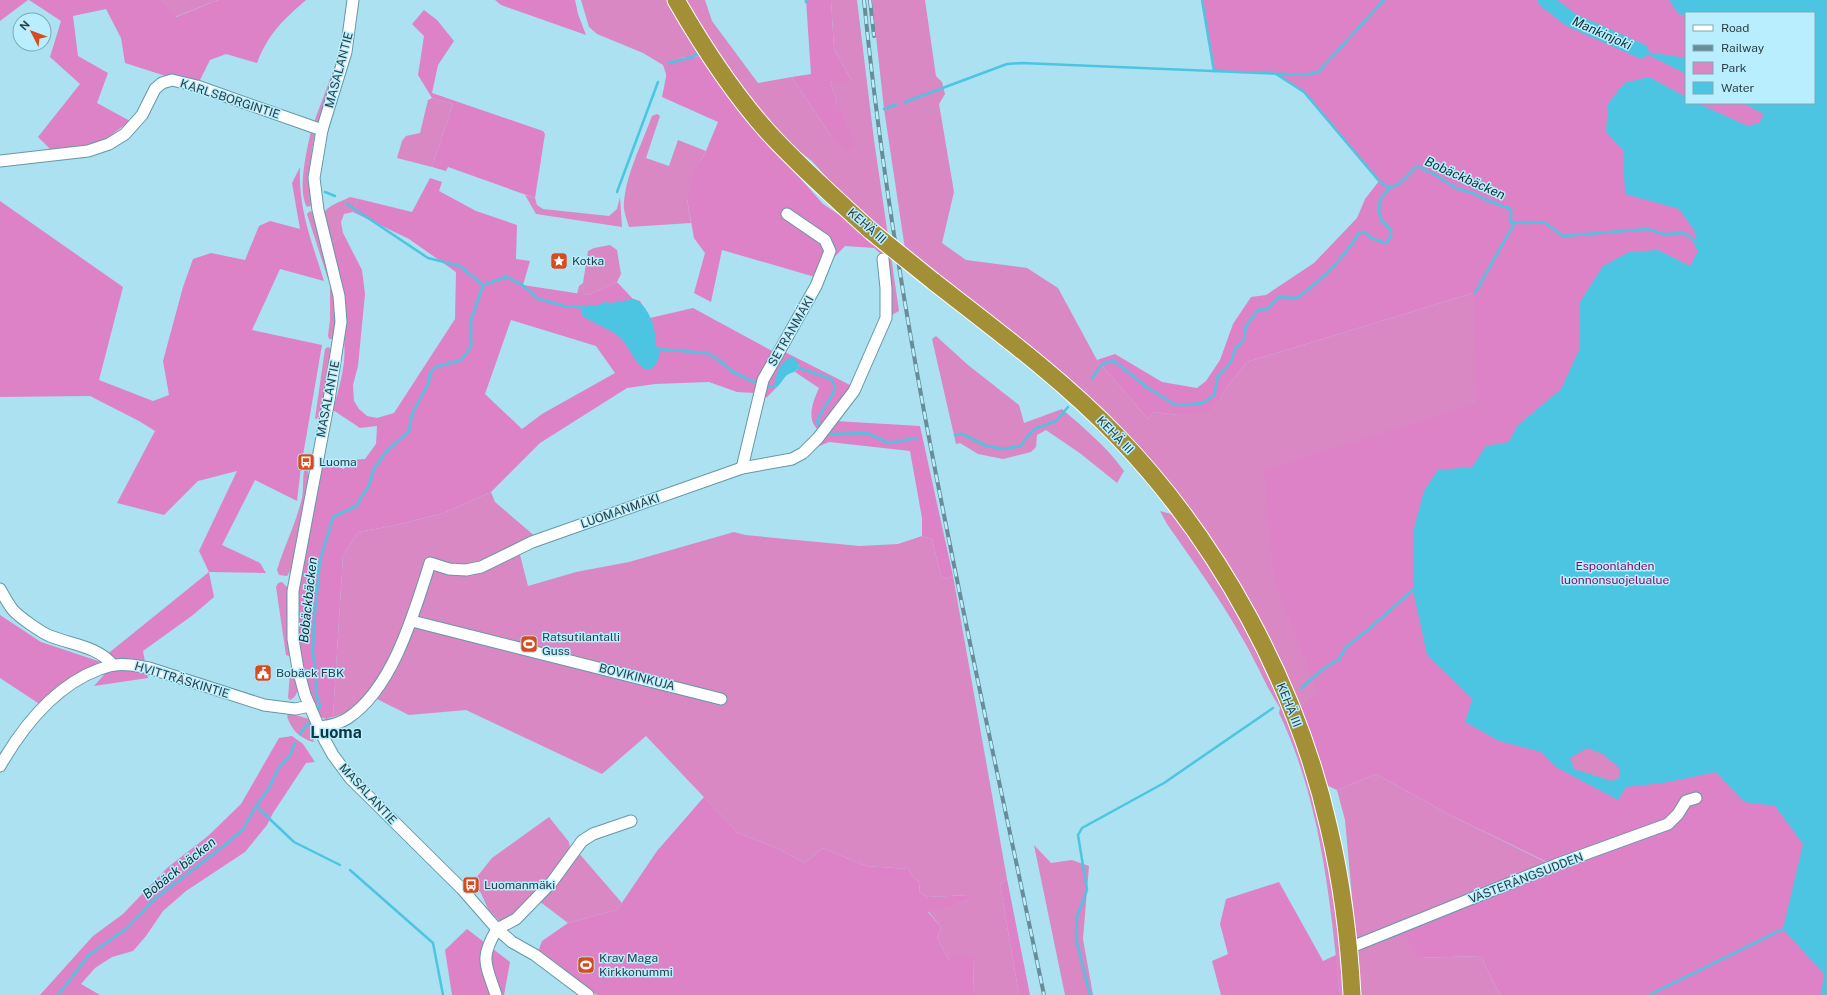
<svg xmlns="http://www.w3.org/2000/svg" width="1827" height="995" font-family="'Public Sans',sans-serif">
  <style>
    .green { fill: #d988c4; fill-rule: evenodd }
    .forest { fill: #de82c7; fill-rule: evenodd }
    .water { fill: #4cc5e2; fill-rule: evenodd }
    .lines { fill: none; stroke-linecap: round; stroke-linejoin: round }
    .stream { stroke: #4cc5e2; stroke-width: 2.5 }
    .river { stroke: #4cc5e2; stroke-width: 15 }
    .minor-casing { stroke: #6498a6; stroke-width: 13 }
    .highway-casing { stroke: #fff; stroke-width: 19 }
    .minor { stroke: #fff; stroke-width: 11 }
    .highway { stroke: #a39036; stroke-width: 17 }
    .rail-casing { stroke: #688d97; stroke-width: 4 }
    .rail { stroke: #b8eefd; stroke-width: 2.5; stroke-dasharray: 8; stroke-linecap: butt }
    .highway-bridge-casing { stroke: #fff; stroke-width: 19; stroke-linecap: butt }
    .highway-bridge { stroke: #a39036; stroke-width: 17 }
    .labels { text-anchor: middle; dominant-baseline: central; stroke-width: 3; stroke-linejoin: round; paint-order: stroke }
    .street-label { font-size: 12px; fill: #2b4147; stroke: #b8eefd }
    .poi-label { font-size: 12px; fill: #2b4147; stroke: #b8eefd; text-anchor: start }
    .park-label { font-size: 12px; fill: #7f0c6b; stroke: #b8eefd }
    .water-label { font-size: 13px; font-style: italic; fill: #132d34; stroke: #b8eefd }
    .district-label { font-size: 16px; font-weight: bold; fill: #0e3640; stroke: #b8eefd }
  </style>
  <rect width="100%" height="100%" fill="#abe1f0"/>
  <g class="green">
    <path d="M162 0H218L175 17Z"/>
    <path d="M581 0H667L701 56 679 58 670 62 667 77 663 65 643 53 597 34 589 27Z"/>
    <path d="M683 0H705L712 21 758 83 792 77 831 136 837 103 830 81H852L834 49 831 0H857L874 140 899 311 890 316 886 259 874 248 875 226 842 197 830 181 812 161 784 140 745 94Z"/>
    <path d="M872 0H925L936 76 942 82 945 94 939 104 954 192 942 243 966 260 1027 268 1058 288 1097 360 1148 419 1154 412 1178 415 1220 400 1224 391 1247 362 1473 293 1410 188 1205 0H1827V995H1798L1616 818 1318 693 1299 707 1191 513 905 249 884 109ZM1686 13H1814V103H1686Z"/>
    <path d="M337 61H338L320 120 317 123 314 122Z"/>
    <path d="M432 98 453 104 432 167 397 158 402 141 406 136 420 133 428 100Z"/>
    <path d="M657 114 660 116 646 158 669 166 678 140 706 151 701 160 687 199 691 223 629 227C627 221 625 215 624 209 623 180 642 144 652 116Z"/>
    <path d="M311 131 315 133C310 159 308 179 312 205L307 207C297 190 307 149 311 131Z"/>
    <path d="M525 195 535 198 537 205 543 209 609 216 617 209 620 197 622 227 536 214Z"/>
    <path d="M350 197 359 199 353 212 344 214 341 222 343 233 332 243 323 216C326 205 341 202 350 197Z"/>
    <path d="M310 211 313 213 331 276 328 279 307 214Z"/>
    <path d="M610 245 617 250 621 274 617 282 588 295 577 294 579 286 583 283 588 251 594 248Z"/>
    <path d="M331 288C338 296 335 326 334 338L332 339H329L328 336 330 319V289Z"/>
    <path d="M936 336 968 365 1019 405 1024 423 1062 409C1084 428 1107 447 1124 471L1117 483 1081 454 1046 430 1037 435 1036 447 1031 452 1003 459 978 454 960 443 956 444 932 339Z"/>
    <path d="M328 347 333 350 322 409 320 416 316 419 315 418 325 349Z"/>
    <path d="M306 464 308 465V479L291 570 287 576 279 575 277 570C284 547 295 525 301 502 305 490 301 476 306 464Z"/>
    <path d="M491 492 495 502 537 538 519 551 528 586 576 572 629 562 734 532 745 535 860 546 898 544 922 536 932 539 941 576 947 579 953 576 1007 879 1000 884 1019 995H973L974 959 949 960 937 938 941 927 928 911 969 900V895L928 897 919 892 920 883 912 876 908 869 866 866 822 848 805 863 777 848 738 833 646 736 602 774 466 710 409 715 367 694 348 712 333 717 343 555 358 532 392 526 444 513Z"/>
    <path d="M1160 511 1171 514 1196 544 1249 633 1274 683 1308 772 1332 872 1346 995H1340C1330 899 1321 802 1279 713L1280 708C1265 685 1255 659 1241 636 1219 597 1193 561 1167 524Z"/>
    <path d="M282 582 287 587V626L290 653 289 656 286 655 276 587 278 583Z"/>
    <path d="M291 672 295 674C297 684 301 695 290 700L288 698 290 673Z"/>
    <path d="M289 713 309 719 317 735 313 742C299 738 291 729 287 716Z"/>
    <path d="M1376 774 1448 814 1548 863 1418 958 1481 956 1500 995H1361L1345 820 1337 790Z"/>
    <path d="M549 817 569 842 570 850C550 876 530 907 501 923L488 909 481 893 472 883 492 858Z"/>
    <path d="M1034 845 1051 863 1072 860 1089 866 1083 939 1093 995H1065Z"/>
    <path d="M577 851 622 903 617 910 568 923 539 901Z"/>
  </g>
  <g class="forest">
    <path d="M0 0H28L0 21Z"/>
    <path d="M29 0H162L176 17 218 0H306C283 20 268 34 257 63L226 54 210 60 197 86 125 63 121 38 106 9 73 16 78 56 108 73 97 103 130 121 99 144 54 153 38 137 80 84 50 57 61 21Z"/>
    <path d="M495 0H575L578 14 586 35 501 5Z"/>
    <path d="M806 0H831L834 49 852 81H830L837 103 854 144 848 151 831 136 792 77 811 74Z"/>
    <path d="M1202 0H1669L1678 13 1686 17V58L1643 51 1686 74V97L1649 77 1606 132 1623 150 1625 194 1679 209 1694 230 1699 251 1690 267 1658 250 1580 302 1579 350 1561 389 1517 426 1509 442 1486 446 1472 467 1438 470 1427 655 1472 699 1465 722 1499 741 1541 752 1556 767 1618 800 1626 787 1663 783 1717 772 1744 802 1775 806 1803 844 1783 929 1824 974 1821 995H1500L1481 956 1418 958 1399 923 1547 862 1448 814 1376 774 1337 790 1326 785 1299 707 1318 692 1274 581 1264 470 1477 403 1473 293 1247 362 1224 391 1220 400 1209 411 1178 415 1154 412 1148 419 1097 360 1115 354 1162 382 1197 388 1206 381 1220 360 1233 324 1251 297 1266 295 1314 263 1357 218 1365 199 1379 181 1304 92 1276 74 1214 71Z"/>
    <path d="M424 10 437 20 454 41 438 65 432 93 543 131 545 134 535 198 448 167 446 171 432 167 453 104 432 98 418 75 424 36 412 24Z"/>
    <path d="M701 56 792 169 823 204 847 220 874 243V248L845 246 815 277 722 250 711 302 694 293 705 253 694 238 687 199 693 175 706 151 718 122 662 97 669 62 679 58Z"/>
    <path d="M1697 103H1742L1764 114 1759 123 1748 126Z"/>
    <path d="M300 167C298 209 312 242 324 281L280 269 252 330 322 345 301 467 297 501 255 480 222 545 260 563 266 573 209 572 214 597 193 615 143 651 148 678 94 686 113 665 105 656 209 572 199 551 237 471 198 481 164 515 117 503 155 431 139 421 90 396 0 397V201L123 287 99 380 153 401 169 395 163 361 183 287 193 259 211 253 245 260 259 226 270 221 300 229 292 183Z"/>
    <path d="M430 178 442 182 439 191 476 211 517 225 516 259 530 261 523 285 588 295 617 282 633 299 640 301 650 318 693 308 774 352 783 351 852 386 820 431C805 421 813 401 819 388L795 372 799 368V364L774 386 777 387 766 398 755 393 737 392 709 382 655 384 627 388 540 443 491 492 444 513 392 526 358 532 343 555 333 717 326 719 318 716 308 689 299 654 295 608 321 462 344 469 347 460 365 459 376 444 377 426 360 428 333 410C337 395 342 379 344 362 347 328 336 278 332 243L343 233 362 270 365 294 358 366 353 385 354 401 359 409 367 416 377 418 394 413 455 319 456 272 409 239 353 212 359 199 412 212ZM511 320 596 346 615 373 542 414 522 429 485 394Z"/>
    <path d="M835 421 920 426 953 576 947 579 941 576 932 539 922 536V518L910 451 829 442 812 449Z"/>
    <path d="M0 615 41 642 101 662 78 674 41 705 0 678Z"/>
    <path d="M292 736 303 744 315 762 306 763 273 813 267 825 245 852 186 891 163 911 146 936 133 951 112 957 95 968 81 984 100 995H40L93 936 123 914 167 868 208 836 241 804 279 738Z"/>
    <path d="M704 797 738 833 777 848 805 863 822 848 866 866 908 869 912 876 920 883 919 892 928 897 969 895V900L928 912 941 927 937 938 949 960 955 953 974 959 973 995H597L538 952 542 941 568 923 617 910 657 851Z"/>
    <path d="M1007 879 1030 995H1019L1000 884Z"/>
    <path d="M1279 882 1323 961 1336 955 1340 995H1221L1212 961 1228 954 1220 924 1226 899Z"/>
    <path d="M467 929 510 962 504 995H452L445 950Z"/>
  </g>
  <g class="water">
    <path d="M1669 0H1827V995H1821L1824 974 1783 929 1803 844 1775 806 1744 802 1716 772 1663 783 1626 787 1618 800 1556 767 1541 752 1499 741 1465 722 1472 699 1427 655 1413 590 1414 528 1424 491 1438 470 1472 467 1486 446 1509 442 1517 426 1561 389 1579 350 1580 302 1603 266 1629 252 1658 250 1690 266 1698 251 1694 230 1679 209 1625 194 1623 150 1606 132 1608 104 1624 83 1649 77 1686 97V103H1697L1748 126 1759 123 1764 114 1742 103H1814V13H1686V17L1678 13ZM1587 748 1603 754 1619 768 1620 777 1612 781 1574 769 1570 758Z"/>
    <path d="M1641 51 1686 58V74Z"/>
    <path d="M634 299C649 305 657 331 656 346L659 349C660 358 657 368 647 370 633 363 630 346 619 337 608 327 593 324 581 315V308H585L587 305 595 306 605 302 611 303Z"/>
    <path d="M793 357 799 364C798 374 791 371 786 376 782 380 781 384 777 387L774 386C777 374 779 360 793 357Z"/>
  </g>
  <g class="lines">
    <g class="stream">
      <path d="M806 0V2"/>
      <path d="M1202 0 1214 71"/>
      <path d="M669 63 692 57 699 52"/>
      <path d="M1276 74 1304 92 1379 181 1389 188"/>
      <path d="M905 102 1007 64 1022 63 1306 75 1318 72 1384 0"/>
      <path d="M884 109 897 104"/>
      <path d="M325 192 335 196"/>
      <path d="M617 192 658 82"/>
      <path d="M347 204 428 258 460 266 483 285"/>
      <path d="M1475 293 1515 222"/>
      <path d="M657 349 707 353 719 360 733 372 756 383"/>
      <path d="M799 368 831 379 835 386C833 400 821 408 817 422L820 427"/>
      <path d="M1092 379C1098 368 1101 362 1114 361L1148 388 1174 404 1184 405 1203 403 1214 395 1218 376 1231 362 1235 349 1244 339 1246 326 1258 310 1268 309 1278 297 1297 298C1322 280 1343 259 1359 233L1364 232 1371 238 1386 243 1391 237V230L1381 220 1379 211 1380 200 1389 188 1399 184 1417 166 1437 176 1456 188 1475 194 1486 200 1511 209V222L1525 223 1544 222 1563 236 1647 229 1664 234 1685 233 1694 241 1699 251"/>
      <path d="M767 387 774 386"/>
      <path d="M831 434 867 433 889 443 916 438"/>
      <path d="M955 435 962 434 987 446 1004 449 1020 446 1034 429 1056 421 1068 407"/>
      <path d="M1301 688 1323 669 1339 659 1346 647 1364 633 1413 590"/>
      <path d="M318 711 320 705 316 694V675L313 653 314 623 320 560 333 517 356 506 368 487 374 469 385 453 409 431 412 414 429 382 430 373 436 367 461 360 471 347V320L483 285 506 277 521 284 539 299 564 306 589 308"/>
      <path d="M300 734 308 723"/>
      <path d="M256 806 294 842 340 865"/>
      <path d="M350 870 433 943 443 995"/>
      <path d="M58 995 89 955 127 928 155 899 225 845 243 829 256 806 269 788 278 769 290 755 295 743"/>
      <path d="M1090 995 1076 938 1077 917 1087 890 1078 835 1082 828 1164 783 1273 708"/>
      <path d="M1649 995 1783 929"/>
    </g>
    <path class="river" d="M1545 0 1571 20 1641 51"/>
    <defs>
      <g id="minor">
        <path d="M353 0 346 52 322 130 314 178 318 210 339 296 341 322 329 400 293 591V639L298 669 305 695 323 737 333 755 350 778 462 889 497 929 512 942 535 955 588 995"/>
        <path d="M0 161 88 151 109 144 125 134 142 115 155 89 162 83 172 80 197 86 322 130"/>
        <path d="M742 468 763 380 816 286 830 251 825 240 787 214"/>
        <path d="M0 589C4 596 8 604 13 610 19 617 42 633 50 636 73 645 97 646 113 665"/>
        <path d="M412 621 721 699"/>
        <path d="M319 727C329 726 339 724 348 718 393 688 414 613 430 563L449 569 466 570 481 567 532 542 742 468 792 459 803 453 818 438 854 391 886 318V288L883 259"/>
        <path d="M0 766C23 726 56 685 100 669 105 668 110 665 115 665 127 663 137 666 149 668L264 705 295 709 310 706"/>
        <path d="M497 929 516 919 552 882 582 841 593 834 631 821"/>
        <path d="M1349 948 1555 865 1668 824 1678 814 1686 801 1696 798"/>
        <path d="M496 995C486 964 479 959 497 929"/>
      </g>
      <g id="highway">
        <path d="M676 0C703 47 732 92 768 132 800 167 836 199 871 231"/>
        <path d="M933 281C996 330 1062 379 1118 437 1219 542 1297 685 1329 828 1342 883 1349 939 1352 995"/>
      </g>
    </defs>
    <use href="#minor" class="minor-casing"/>
    <use href="#highway" class="highway-casing"/>
    <use href="#minor" class="minor"/>
    <use href="#highway" class="highway"/>
    <defs>
      <g id="rail">
        <path d="M864 0C897 336 976 665 1044 995"/>
        <path d="M870 0 874 36"/>
      </g>
    </defs>
    <use href="#rail" class="rail-casing"/>
    <use href="#rail" class="rail"/>
    <defs>
      <path id="highway-bridge" d="M871 231 933 281"/>
    </defs>
    <use href="#highway-bridge" class="highway-bridge-casing"/>
    <use href="#highway-bridge" class="highway-bridge"/>
  </g>
  <defs>
    <symbol id="sight-square" viewBox="-11 -11 22 22"><rect x="-9" y="-9" width="18" height="18" rx="4" fill="#d54c21" stroke="#b8eefd"/><path d="M0-6L1.8-2.2L6-1.7L2.9 1.2L3.7 5.4L0 3.3L-3.7 5.4L-2.9 1.2L-6-1.7L-1.8-2.2Z" fill="#fff"/></symbol>
    <symbol id="bus-square" viewBox="-11 -11 22 22"><rect x="-9" y="-9" width="18" height="18" rx="4" fill="#d54c21" stroke="#b8eefd"/><path d="M-5-6H5V4H4V6H2V4H-2V6H-4V4H-5ZM-3.5-4V0h7V-4ZM-3.5 1.2v1.5H-2V1.2ZM2 1.2v1.5H3.5V1.2Z" fill="#fff"/></symbol>
    <symbol id="stadium-square" viewBox="-11 -11 22 22"><rect x="-9" y="-9" width="18" height="18" rx="4" fill="#d54c21" stroke="#b8eefd"/><path d="M0-5a6.5 5 0 1 0 0 10a6.5 5 0 1 0 0-10ZM-3.5-1.8h7v3.6h-7Z" fill="#fff"/></symbol>
    <symbol id="civic-square" viewBox="-11 -11 22 22"><rect x="-9" y="-9" width="18" height="18" rx="4" fill="#d54c21" stroke="#b8eefd"/><path d="M-.6-6.5H3V-4.5H.6V-3L4-1V1h2V6H-6V1h2V-1L-.6-3ZM-1.2 2.5V6h2.4V2.5Z" fill="#fff"/></symbol>
  </defs>
  <g fill-rule="evenodd">
    <use href="#sight-square" x="549" y="251" width="20" height="20"/>
    <use href="#bus-square" x="296" y="452" width="20" height="20"/>
    <use href="#stadium-square" x="519" y="634" width="20" height="20"/>
    <use href="#civic-square" x="253" y="663" width="20" height="20"/>
    <use href="#bus-square" x="461" y="875" width="20" height="20"/>
    <use href="#stadium-square" x="576" y="955" width="20" height="20"/>
  </g>
  <g class="labels">
    <g class="street-label">
      <text transform="translate(339 70) rotate(-75)">MASALANTIE</text>
      <text transform="translate(230 99) rotate(18)">KARLSBORGINTIE</text>
      <text transform="translate(867 226) rotate(41)">KEHÄ III</text>
      <text transform="translate(791 331) rotate(-60)">SETRANMÄKI</text>
      <text transform="translate(328 399) rotate(-79)">MASALANTIE</text>
      <text transform="translate(1115 435) rotate(46)">KEHÄ III</text>
      <text transform="translate(620 511) rotate(-19)">LUOMANMÄKI</text>
      <text transform="translate(637 677) rotate(14)">BOVIKINKUJA</text>
      <text transform="translate(182 680) rotate(17)">HVITTRÄSKINTIE</text>
      <text transform="translate(1289 705) rotate(68)">KEHÄ III</text>
      <text transform="translate(368 794) rotate(47)">MASALANTIE</text>
      <text transform="translate(1526 878) rotate(-21)">VÄSTERÄNGSUDDEN</text>
    </g>
    <g class="poi-label">
      <text x="572" y="261">Kotka</text>
      <text x="319" y="462">Luoma</text>
      <text x="542" y="637">Ratsutilantalli<tspan x="542" dy="14">Guss</tspan></text>
      <text x="276" y="673">Bobäck FBK</text>
      <text x="484" y="885">Luomanmäki</text>
      <text x="599" y="958">Krav Maga<tspan x="599" dy="14">Kirkkonummi</tspan></text>
    </g>
    <g class="park-label">
      <text x="1615" y="566">Espoonlahden<tspan x="1615" dy="14">luonnonsuojelualue</tspan></text>
    </g>
    <g class="water-label">
      <text transform="translate(1602 33) rotate(24)">Mankinjoki</text>
      <text transform="translate(1465 178) rotate(24)">Bobäckbäcken</text>
      <text transform="translate(308 600) rotate(-84)">Bobäckbäcken</text>
      <text transform="translate(179 868) rotate(-39)">Bobäck bäcken</text>
    </g>
    <g class="district-label">
      <text x="336" y="732">Luoma</text>
    </g>
  </g>
  <rect x="1685" y="12" width="130" height="92" fill="#b8eefd" stroke="#80a9b4"/>
  <rect x="1693" y="25" width="20" height="6" fill="#ffffff" stroke="#80a9b4"/>
  <text x="1721" y="32" font-size="12" fill="#2b4147">Road</text>
  <rect x="1693" y="45" width="20" height="6" fill="#688d97" stroke="#80a9b4"/>
  <text x="1721" y="52" font-size="12" fill="#2b4147">Railway</text>
  <rect x="1693" y="62" width="20" height="12" fill="#d988c4" stroke="#80a9b4"/>
  <text x="1721" y="72" font-size="12" fill="#2b4147">Park</text>
  <rect x="1693" y="82" width="20" height="12" fill="#4cc5e2" stroke="#80a9b4"/>
  <text x="1721" y="92" font-size="12" fill="#2b4147">Water</text>
  <g transform="translate(32 32) rotate(312)"><circle r="19" fill="#b8eefd" stroke="#80a9b4"/>
  <path d="M0-3L7 15L0 10L-7 15Z" fill="#d54c21"/>
  <text y="-6" font-size="11" font-weight="bold" text-anchor="middle" fill="#2b4147">N</text>
  </g>
</svg>
